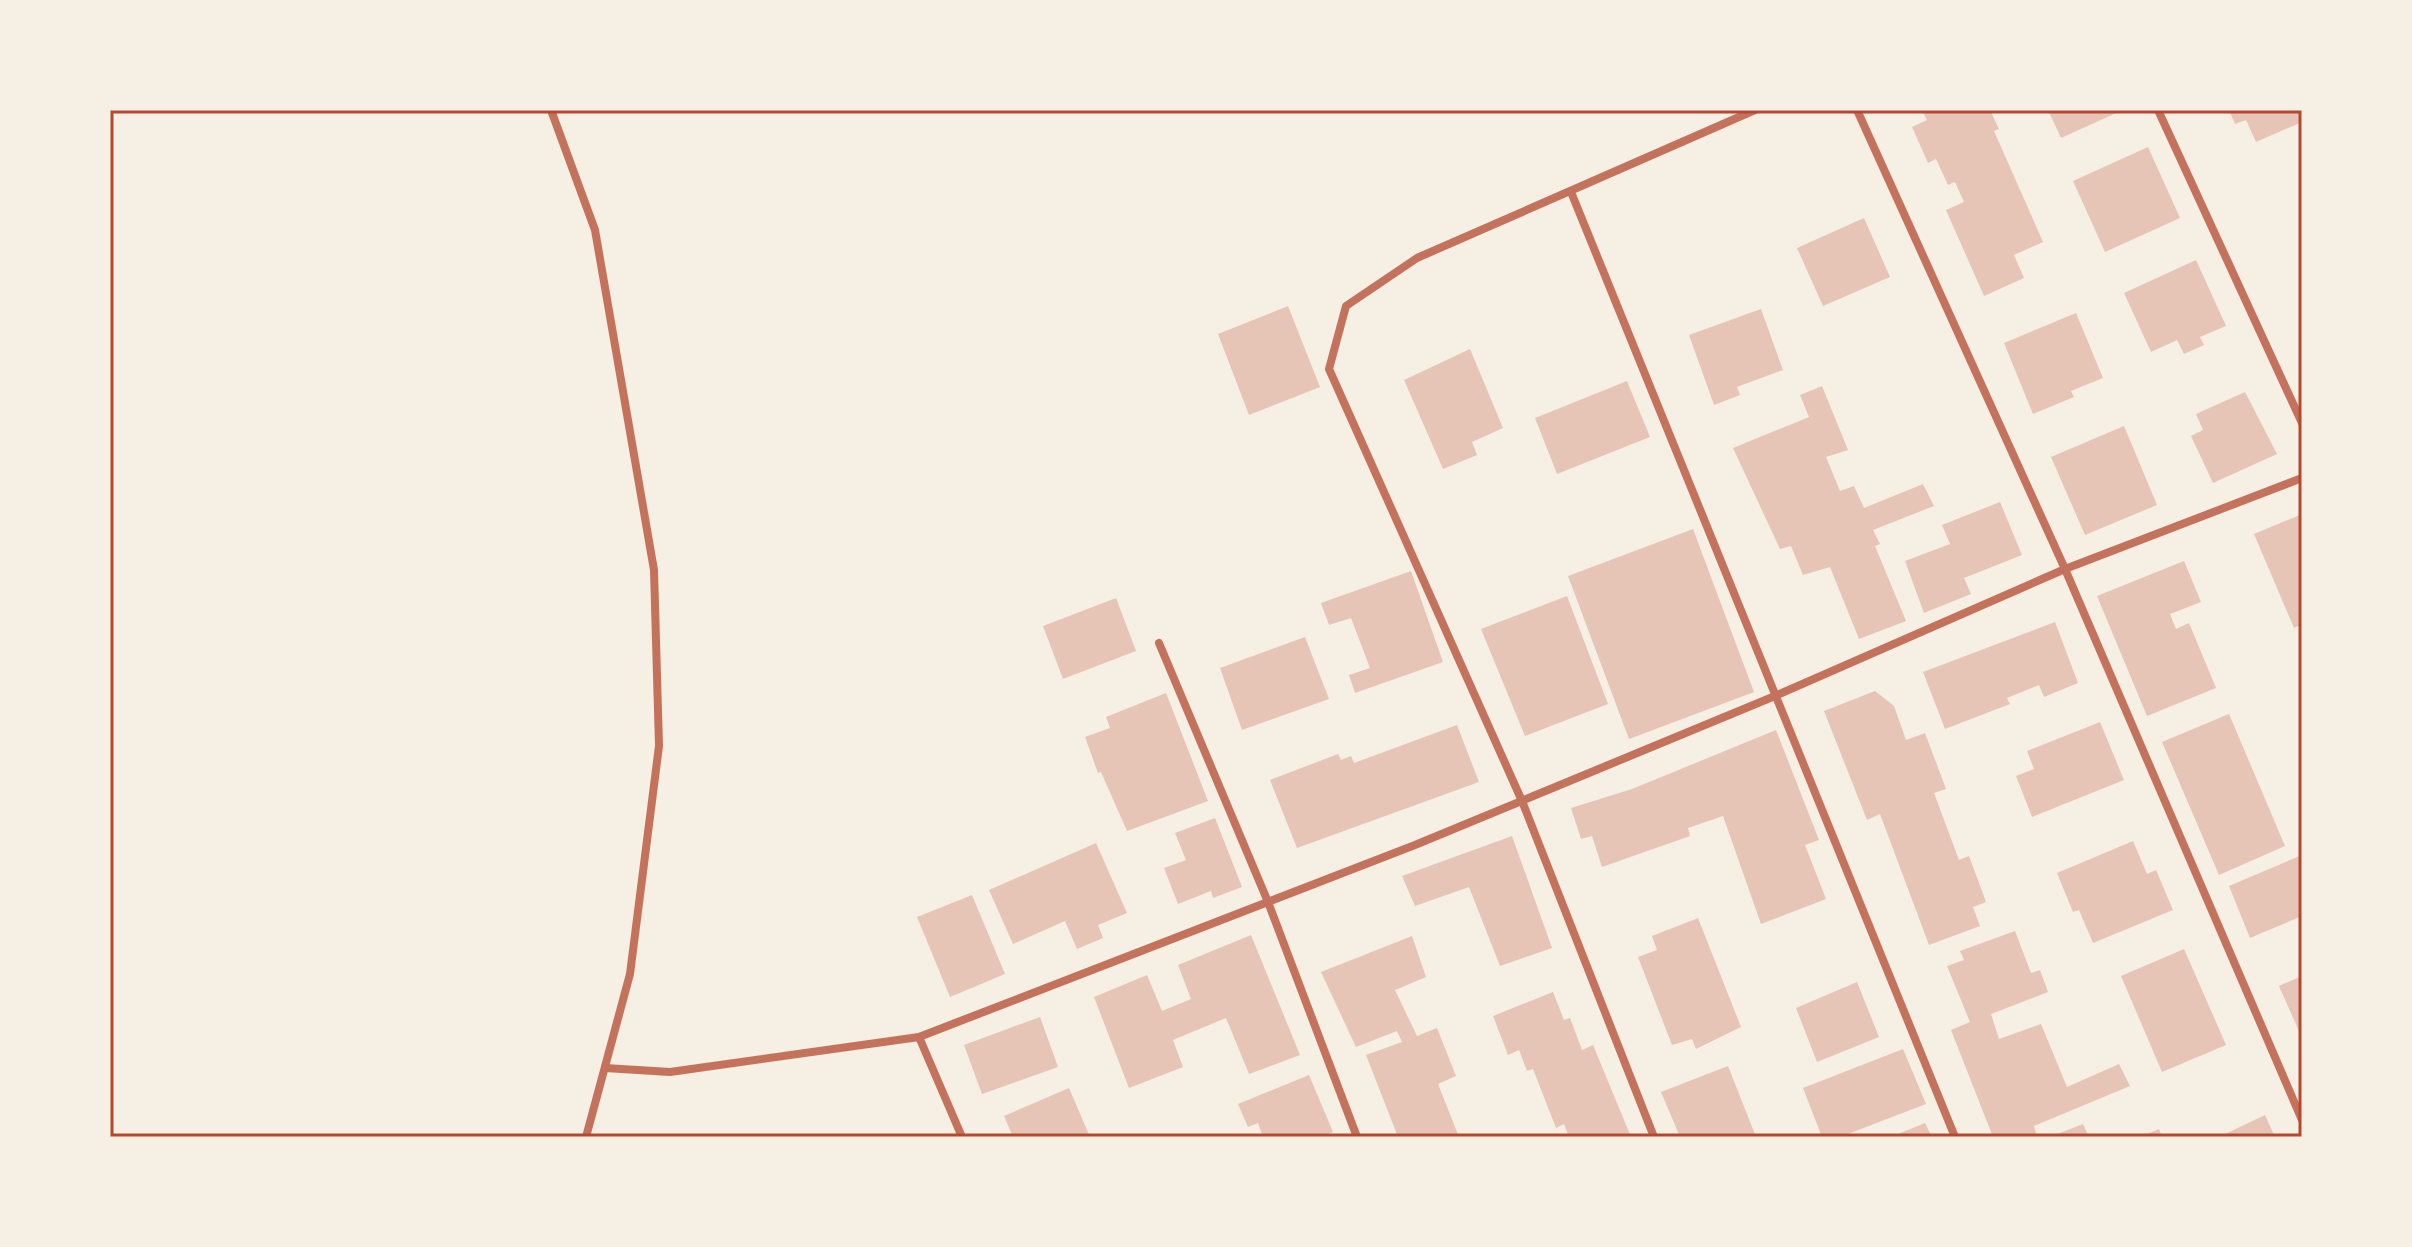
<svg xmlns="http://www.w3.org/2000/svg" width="2412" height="1247" font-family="Merriweather,serif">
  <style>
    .building { fill: #e6c5b7 }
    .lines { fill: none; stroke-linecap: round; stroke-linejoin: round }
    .minor { stroke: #c5725c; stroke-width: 8 }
    .neatline { fill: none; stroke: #b5482f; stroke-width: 3 }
  </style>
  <rect width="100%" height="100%" fill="#f6efe4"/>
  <g class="building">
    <path d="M1922 110H1990L1999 129 1994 131 2043 242 2014 255 2024 278 1984 296 1946 210 1964 202 1955 182 1948 185 1936 159 1928 163 1912 127 1927 120Z"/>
    <path d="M2048 110H2123L2061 138Z"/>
    <path d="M2229 110H2302V122L2256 142 2246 120 2235 124Z"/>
    <path d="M2148 147 2180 218 2105 252 2073 181Z"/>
    <path d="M1864 218 1890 277 1823 306 1797 248Z"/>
    <path d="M2196 260 2226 326 2200 337 2204 345 2184 354 2177 340 2151 352 2124 293Z"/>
    <path d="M1288 306 1320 387 1249 415 1218 334Z"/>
    <path d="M1761 309 1783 370 1737 387 1740 395 1714 405 1689 335Z"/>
    <path d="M2076 313 2103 378 2071 391 2074 397 2033 414 2004 343Z"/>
    <path d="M1470 349 1503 428 1472 442 1477 455 1443 469 1404 380Z"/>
    <path d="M1627 381 1650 437 1557 474 1535 418Z"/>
    <path d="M1822 386 1848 450 1826 457 1840 491 1854 486 1864 508 1923 484 1934 506 1873 530 1880 544 1875 546 1906 621 1859 639 1830 567 1803 575 1791 546 1780 549 1733 448 1809 417 1800 395Z"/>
    <path d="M2245 392 2277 454 2213 483 2191 436 2203 430 2196 414Z"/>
    <path d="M2124 426 2157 505 2085 535 2051 457Z"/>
    <path d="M2000 502 2022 555 1964 578 1971 594 1924 613 1905 561 1950 544 1942 525Z"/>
    <path d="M2302 514V624L2294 628 2254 534Z"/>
    <path d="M1693 529 1754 692 1629 739 1568 576Z"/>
    <path d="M2184 561 2201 602 2170 614 2176 629 2189 623 2216 688 2147 716 2097 596Z"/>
    <path d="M1411 571 1443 662 1355 693 1349 675 1370 668 1351 618 1329 625 1321 603Z"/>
    <path d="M1567 596 1608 704 1525 736 1481 629Z"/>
    <path d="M1116 598 1136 651 1063 679 1043 626Z"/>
    <path d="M2055 622 2078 683 2044 697 2039 685 2007 698 2010 704 1945 729 1923 672Z"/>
    <path d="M1305 637 1329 699 1242 730 1220 668Z"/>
    <path d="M1875 691 1894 706 1906 740 1925 733 1946 789 1934 793 1959 860 1969 856 1986 902 1973 907 1980 926 1929 945 1880 814 1867 820 1824 711Z"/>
    <path d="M1166 693 1208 801 1127 831 1101 772 1098 773 1085 737 1110 728 1106 717Z"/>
    <path d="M2229 714 2285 846 2219 875 2162 742Z"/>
    <path d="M2100 722 2124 780 2032 817 2016 776 2034 769 2027 751Z"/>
    <path d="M1457 725 1479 782 1297 848 1270 780 1338 754 1341 760 1351 756 1354 763Z"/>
    <path d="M1776 730 1819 840 1805 845 1826 899 1761 924 1723 816 1688 828 1690 836 1602 867 1592 836 1581 839 1571 808 1632 789Z"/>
    <path d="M1215 818 1242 887 1213 898 1211 891 1178 904 1164 868 1186 860 1175 833Z"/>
    <path d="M1512 836 1552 948 1500 966 1469 887 1415 906 1402 876Z"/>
    <path d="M2133 841 2147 874 2156 870 2173 910 2093 943 2079 910 2073 912 2057 873Z"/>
    <path d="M1096 843 1127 913 1098 925 1103 938 1077 949 1065 921 1013 944 989 890Z"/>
    <path d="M2302 855V916L2250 938 2229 886Z"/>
    <path d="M972 895 1005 974 950 997 917 917Z"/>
    <path d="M1698 918 1741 1027 1696 1049 1692 1039 1672 1045 1638 957 1657 950 1652 936Z"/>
    <path d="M2015 931 2031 973 2040 970 2048 992 1991 1014 1999 1039 2041 1024 2067 1087 2119 1064 2130 1086 2034 1126 2037 1137H1993L1951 1030 1970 1022 1947 966 1964 960 1960 951Z"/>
    <path d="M1251 935 1300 1055 1249 1074 1226 1018 1173 1040 1183 1067 1129 1088 1094 997 1147 975 1162 1011 1191 999 1178 965Z"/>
    <path d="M1412 936 1426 977 1395 990 1417 1036 1437 1028 1456 1076 1438 1084 1459 1137H1398L1366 1055 1402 1042 1397 1031 1356 1047 1321 972Z"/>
    <path d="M2184 949 2226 1045 2162 1072 2121 976Z"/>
    <path d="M2302 976V1038L2279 986Z"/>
    <path d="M1857 982 1879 1037 1817 1062 1796 1008Z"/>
    <path d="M1553 992 1564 1020 1570 1018 1582 1050 1593 1045 1631 1137H1569L1564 1124 1556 1128 1533 1069 1527 1071 1519 1050 1508 1055 1493 1016Z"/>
    <path d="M1040 1017 1058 1067 982 1094 964 1045Z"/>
    <path d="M1903 1049 1926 1104 1840 1137H1822L1803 1088Z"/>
    <path d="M1728 1066 1756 1137H1680L1661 1092Z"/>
    <path d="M1309 1075 1333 1132 1320 1137H1263L1258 1123 1248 1127 1238 1104Z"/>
    <path d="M1069 1088 1090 1137H1013L1004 1116Z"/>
    <path d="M2265 1115 2275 1137H2219Z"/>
    <path d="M1925 1123 1932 1137H1891Z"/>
    <path d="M2083 1124 2089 1137H2050Z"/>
    <path d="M2159 1129 2162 1137H2140Z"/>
  </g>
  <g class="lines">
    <g class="minor">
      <path d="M551 110 595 230 654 570 659 746 630 974 586 1137"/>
      <path d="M1857 110 2065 569 2302 1120"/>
      <path d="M2158 110 2302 423"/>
      <path d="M1571 192 1955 1137"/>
      <path d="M1159 643 1268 902 1357 1137"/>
      <path d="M919 1037 962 1137"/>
      <path d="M605 1068 670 1072 919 1037 1415 845 1775 696 2065 569 2302 478"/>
      <path d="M1654 1137 1522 801 1329 369 1346 306 1417 258 1755 110"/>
    </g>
  </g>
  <rect width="2412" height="1247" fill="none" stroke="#f6efe4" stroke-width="224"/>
  <rect x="112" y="112" width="2188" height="1023" class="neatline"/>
</svg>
